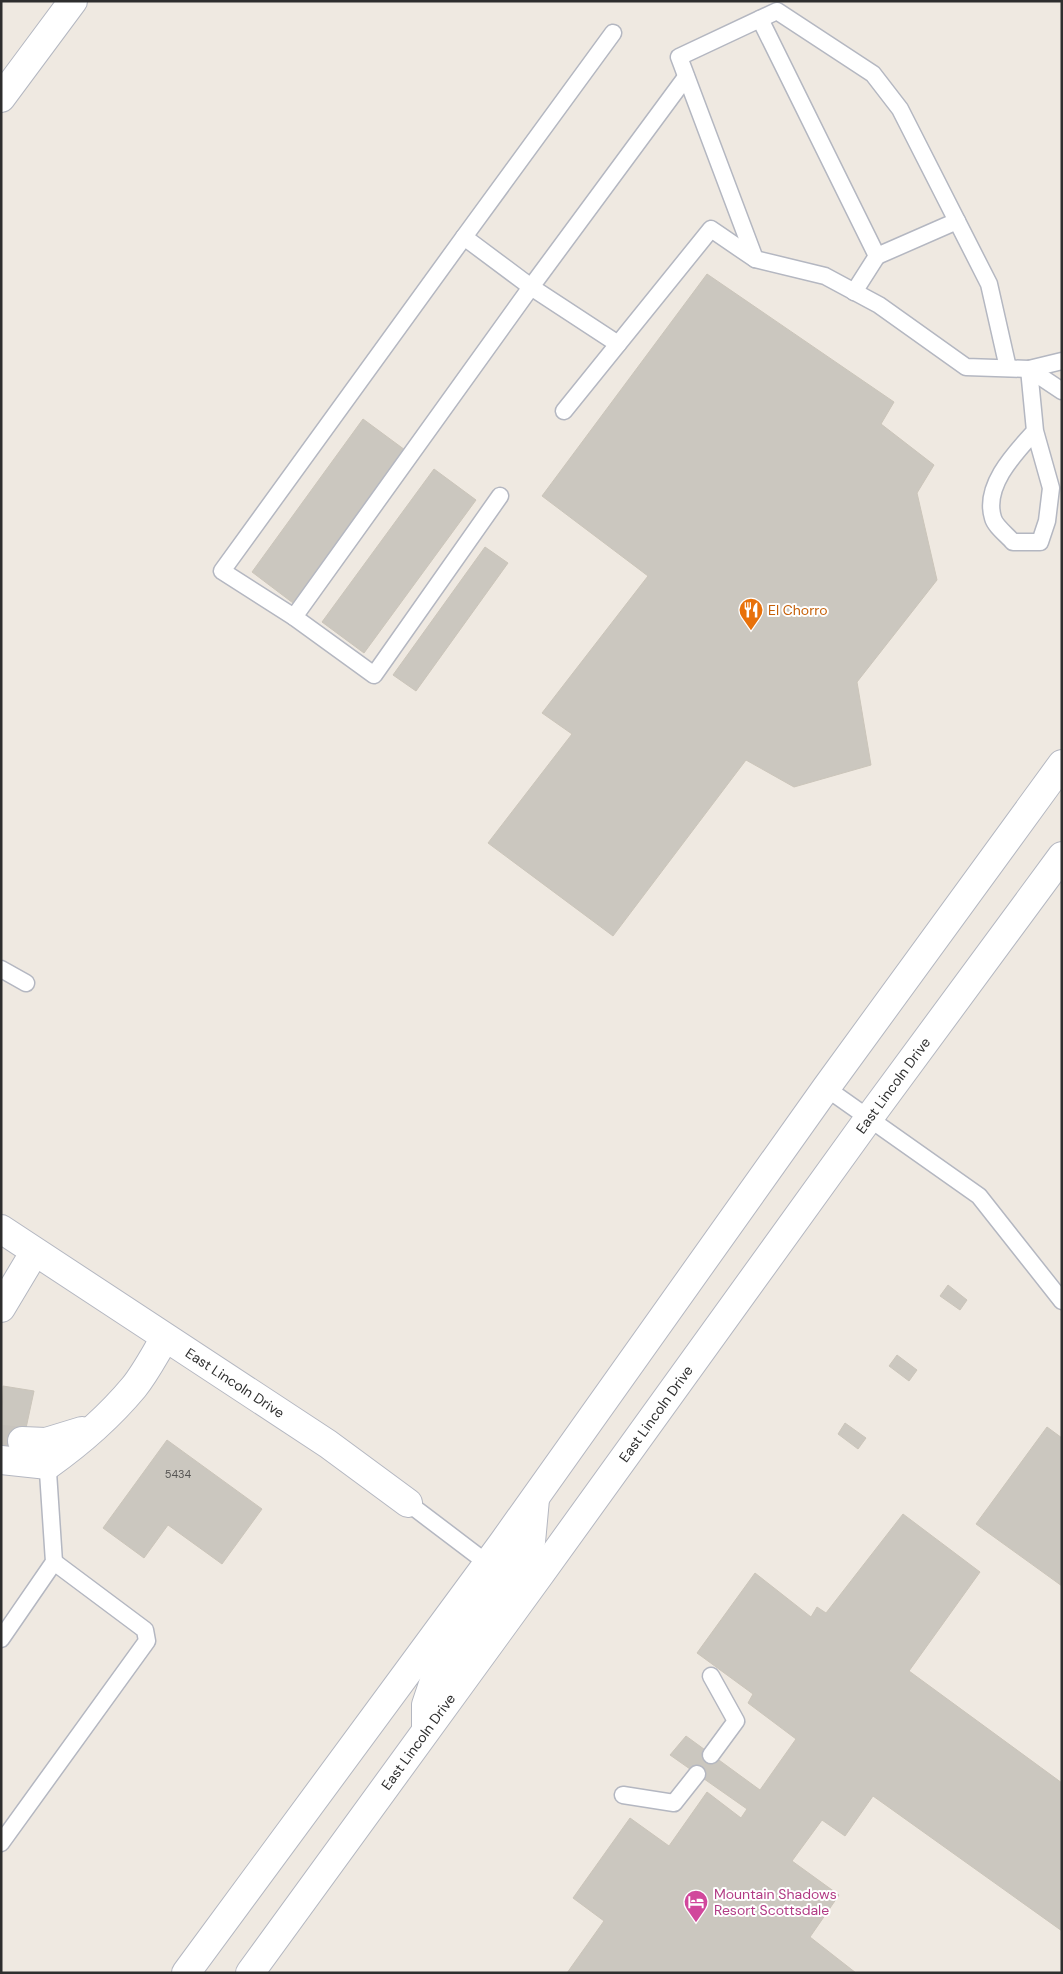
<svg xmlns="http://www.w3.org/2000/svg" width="1063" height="1974" font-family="'DM Sans',sans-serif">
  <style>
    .building { fill: #cbc7bf; stroke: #cbc5ba }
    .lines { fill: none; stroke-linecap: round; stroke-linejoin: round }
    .minor-tunnel { stroke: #c8c4bd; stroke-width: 28; stroke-dasharray: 28 14; stroke-linecap: butt }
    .service-casing { stroke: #b4b7c1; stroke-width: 19 }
    .minor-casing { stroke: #b4b7c1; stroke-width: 30 }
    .secondary-casing { stroke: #b4b7c1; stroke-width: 30 }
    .service { stroke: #fff; stroke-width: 16 }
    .minor { stroke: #fff; stroke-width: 28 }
    .secondary { stroke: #fff; stroke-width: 28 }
    .labels { text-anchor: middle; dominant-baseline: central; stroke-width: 4; stroke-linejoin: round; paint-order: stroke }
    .number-label { font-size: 11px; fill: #555452 }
    .food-label { font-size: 14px; fill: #c56008; stroke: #fff; text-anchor: start }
    .street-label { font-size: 14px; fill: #2e2e2e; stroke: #fff }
    .hotel-label { font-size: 14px; fill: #b23c85; stroke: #fff; text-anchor: start }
  </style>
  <rect width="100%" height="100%" fill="#efe9e1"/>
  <g class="building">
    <path d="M707 274 894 402 881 424 934 465 917 493 937 580 857 682 871 765 794 787 746 760 613 936 488 843 572 734 542 713 648 576 542 496Z"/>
    <path d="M363 419 405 450 293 603 252 572Z"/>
    <path d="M434 469 476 500 364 653 322 622Z"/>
    <path d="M485 547 508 563 416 691 393 675Z"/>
    <path d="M948 1285 967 1300 960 1310 940 1296Z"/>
    <path d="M897 1355 917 1370 909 1381 889 1366Z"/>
    <path d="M3 1386 34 1391 20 1456 1 1453Z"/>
    <path d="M845 1423 866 1438 858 1449 838 1434Z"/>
    <path d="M1047 1427 1062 1438V1586L976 1524Z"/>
    <path d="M167 1440 262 1509 222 1564 168 1525 144 1558 103 1528Z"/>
    <path d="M903 1514 980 1572 909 1671 1062 1783V1931L873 1796 845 1836 822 1820 792 1861 839 1895 810 1937 856 1973H567L604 1921 573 1898 630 1818 669 1846 707 1792 741 1818 747 1809 670 1755 686 1736 760 1790 796 1739 748 1703 753 1694 697 1653 755 1573 811 1617 817 1607 826 1613Z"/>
  </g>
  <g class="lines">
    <path class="minor-tunnel" d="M1 1439 22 1441"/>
    <defs>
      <g id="service">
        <path d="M760 19 877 256 957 221"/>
        <path d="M464 237 222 571 294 617 374 675 500 496"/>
        <path d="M755 259 679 57 777 11 873 74 900 109 989 284 1008 368"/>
        <path d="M854 292 877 256"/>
        <path d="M618 344 531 287 686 77"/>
        <path d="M1029 369 1035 431C1015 453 983 486 993 518 995 526 1007 535 1013 542H1040L1047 521 1051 488 1035 431"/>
        <path d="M1029 369 1062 391"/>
        <path d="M564 411 711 229 755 259 825 276 879 305 966 367 1029 369 1062 361"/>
        <path d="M294 617 531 287 464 237 613 33"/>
        <path d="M1 969 26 983"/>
        <path d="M826 1088 979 1196 1062 1301"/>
        <path d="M408 1503 487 1563"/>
        <path d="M1 1639 54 1562 47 1457"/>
        <path d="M711 1676 736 1721 711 1755"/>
        <path d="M623 1795 674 1803 697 1774"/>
        <path d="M1 1843 147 1641 145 1630 54 1562"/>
      </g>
      <g id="minor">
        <path d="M1 98 73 1"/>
        <path id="s1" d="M1 1229 328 1444 408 1503"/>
        <path d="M1 1308 34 1253"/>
        <path d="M22 1441 46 1442 82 1431"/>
        <path d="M1 1460 48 1465C79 1443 109 1417 134 1387 146 1372 155 1354 165 1338"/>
      </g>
      <g id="secondary">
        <path d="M426 1727V1705L434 1681 531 1542 535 1499"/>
        <path d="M186 1973 502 1544 826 1088 1062 764"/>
        <path id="s2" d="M250 1973 541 1573 869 1118 1062 856"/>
      </g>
    </defs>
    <use href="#service" class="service-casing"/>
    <use href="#minor" class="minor-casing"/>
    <use href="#secondary" class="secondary-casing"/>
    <use href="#service" class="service"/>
    <use href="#minor" class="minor"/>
    <use href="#secondary" class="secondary"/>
  </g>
  <defs>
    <symbol id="restaurant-pin" viewBox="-11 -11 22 30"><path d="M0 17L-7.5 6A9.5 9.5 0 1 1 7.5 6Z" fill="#e8710a" stroke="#fff"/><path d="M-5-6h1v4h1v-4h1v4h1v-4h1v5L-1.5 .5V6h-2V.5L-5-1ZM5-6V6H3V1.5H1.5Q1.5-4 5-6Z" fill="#fff"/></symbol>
    <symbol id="hotel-pin" viewBox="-11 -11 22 30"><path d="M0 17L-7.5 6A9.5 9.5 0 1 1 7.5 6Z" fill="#d1479c" stroke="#fff"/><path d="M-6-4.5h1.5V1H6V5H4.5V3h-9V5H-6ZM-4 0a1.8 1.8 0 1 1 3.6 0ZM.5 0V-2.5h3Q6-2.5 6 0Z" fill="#fff"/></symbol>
  </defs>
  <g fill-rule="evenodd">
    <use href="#restaurant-pin" x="737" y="596" width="28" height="38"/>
    <use href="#hotel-pin" x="682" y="1888" width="28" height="38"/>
  </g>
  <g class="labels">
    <g class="number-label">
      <text x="178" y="1474">5434</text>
    </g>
    <g class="food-label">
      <text x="768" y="610">El Chorro</text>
    </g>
    <g class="street-label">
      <text stroke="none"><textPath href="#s2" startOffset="1096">East Lincoln Drive</textPath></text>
      <text stroke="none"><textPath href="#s1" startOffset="280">East Lincoln Drive</textPath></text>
      <text stroke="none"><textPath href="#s2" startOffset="691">East Lincoln Drive</textPath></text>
      <text stroke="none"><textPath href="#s2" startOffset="286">East Lincoln Drive</textPath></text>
    </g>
    <g class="hotel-label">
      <text x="714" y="1894">Mountain Shadows<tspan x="714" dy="16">Resort Scottsdale</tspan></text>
    </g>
  </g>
  <rect width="1063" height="1974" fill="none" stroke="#2e2e2e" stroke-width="5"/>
</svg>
